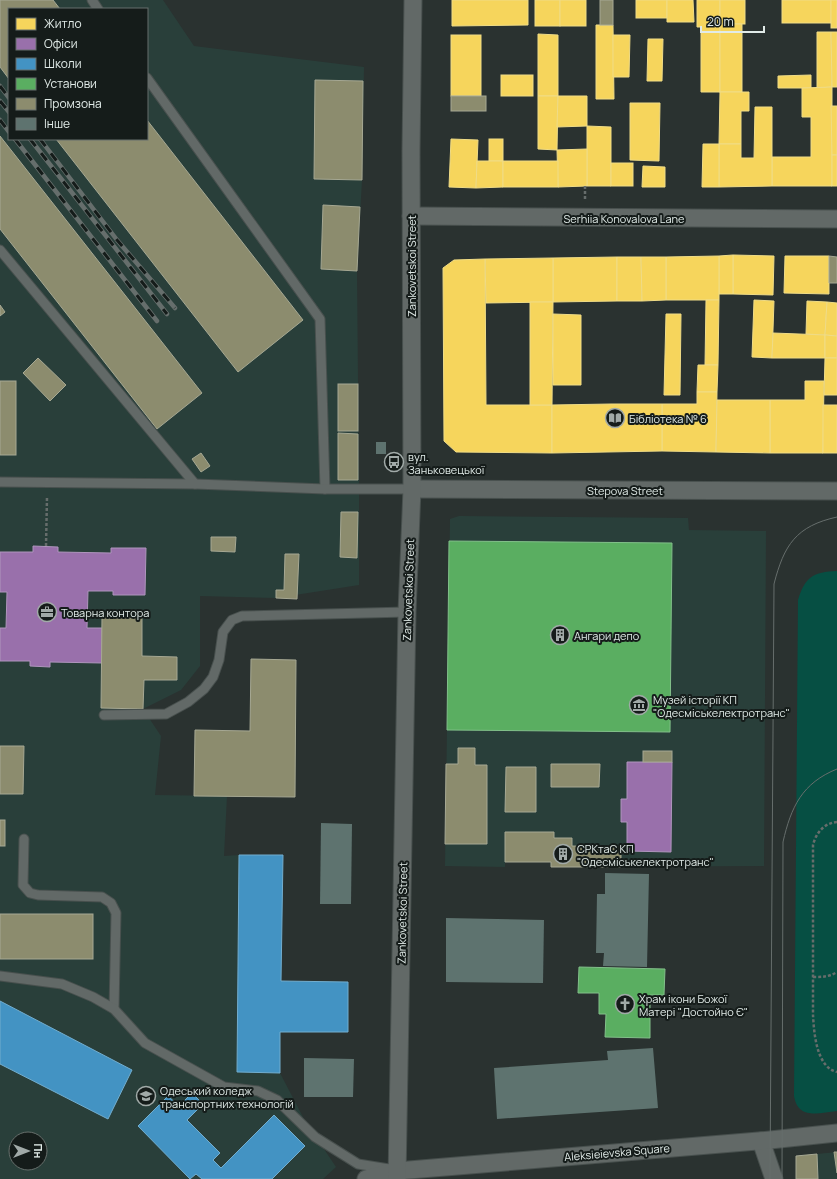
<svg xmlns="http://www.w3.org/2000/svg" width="837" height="1179" font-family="Manrope,sans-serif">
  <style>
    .built { fill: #293f3a; fill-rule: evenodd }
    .green { fill: #064f43 }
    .homes { fill: #f6d55c; stroke: #f0dc86 }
    .offices { fill: #9970ab; stroke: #af95bd }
    .schools { fill: #4393c3; stroke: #72adce }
    .public { fill: #5aae61; stroke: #82c08a }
    .industry { fill: #8c8c6e; stroke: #a6a893 }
    .building { fill: #5e736f }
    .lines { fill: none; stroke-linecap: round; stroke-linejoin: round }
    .lane-casing { stroke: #48504e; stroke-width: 11 }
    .street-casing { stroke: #48504e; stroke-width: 19 }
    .path { stroke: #666d6b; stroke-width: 2.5; stroke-dasharray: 3 2; stroke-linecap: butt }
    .lane { stroke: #626967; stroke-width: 9 }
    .street { stroke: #626967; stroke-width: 17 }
    .tram { stroke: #666e6c; stroke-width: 1 }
    .rail-casing { stroke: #666e6c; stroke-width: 4.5 }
    .rail { stroke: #151c1a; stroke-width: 3; stroke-dasharray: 9; stroke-linecap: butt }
    .labels { text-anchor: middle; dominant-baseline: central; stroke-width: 4; stroke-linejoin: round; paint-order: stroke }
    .street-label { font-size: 11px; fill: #e1ebe8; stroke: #151c1a }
    .poi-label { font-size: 11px; fill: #e1ebe8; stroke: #151c1a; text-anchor: start }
  </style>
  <rect width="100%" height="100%" fill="#2a3230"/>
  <g class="built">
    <path d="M0 0H163L194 46 364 67 362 180 357 271 359 489V585L276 598 200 596V666L181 690 143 709 161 736 155 795 227 796 224 856 239 855 237 1072 280 1073 304 1119 336 1167 323 1179H0ZM9 9H147V139H9ZM16 1139H40V1163H16Z"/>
    <path d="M459 516 688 518 689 530 766 531 764 866 551 867 550 862H505V867L445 866 450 519Z"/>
    <path d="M837 1152V1179H796V1156Z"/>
  </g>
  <path class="green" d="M837 571V1111C819 1113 798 1120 794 1096L798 600C805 577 813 572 837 571Z"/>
  <g class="homes">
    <path d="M452 0H528V25L452 26Z"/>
    <rect x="535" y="0" width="25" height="26"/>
    <rect x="560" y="0" width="26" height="26"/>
    <rect x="636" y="0" width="31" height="18"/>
    <path d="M667 0H693L694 22H667Z"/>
    <path d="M697 0H720V92H701V27H697Z"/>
    <rect x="720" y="0" width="25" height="24"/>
    <rect x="782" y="0" width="49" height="23"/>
    <rect x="831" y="0" width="6" height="28"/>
    <rect x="720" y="24" width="22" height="68"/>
    <path d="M596 25H613L614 99H596Z"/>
    <path d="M817 32H831L832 87 817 88Z"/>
    <path d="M831 32H837V87H832Z"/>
    <path d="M538 34 558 35V96H538Z"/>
    <rect x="451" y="35" width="30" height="61"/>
    <path d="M613 35H630L629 77H613Z"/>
    <path d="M648 39H663L662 81H647Z"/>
    <rect x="501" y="75" width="32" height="21"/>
    <path d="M811 75V88H778V76Z"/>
    <path d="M832 87V186H772V157H811V117H802V88Z"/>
    <path d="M720 92H749V111H741V144H719Z"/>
    <path d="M538 96H558L557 150 538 149Z"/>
    <path d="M558 96H587V126L557 127Z"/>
    <path d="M630 103H660L659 161 630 160Z"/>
    <path d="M831 106H837V155H832Z"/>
    <path d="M755 107H772V186L719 187V144H741V158H754Z"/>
    <path d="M587 126 611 127V186H587Z"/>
    <path d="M451 139 478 140 476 188 449 187Z"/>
    <rect x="489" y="139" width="14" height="22"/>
    <path d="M703 144H719V187H702Z"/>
    <path d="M587 149V186L558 187 557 150Z"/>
    <rect x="832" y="155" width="5" height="31"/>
    <path d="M477 161H503V187L476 188Z"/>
    <rect x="503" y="161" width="55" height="26"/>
    <rect x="611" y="163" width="22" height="23"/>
    <path d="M643 166 665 167V187H642Z"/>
    <path d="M733 255 774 256 773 295 733 294Z"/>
    <path d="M733 255V294H719V256Z"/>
    <path d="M719 256V300H666V257Z"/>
    <path d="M785 256H829V294L784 293Z"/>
    <path d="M617 257V301L553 302V258Z"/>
    <path d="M617 257H641L642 301H617Z"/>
    <path d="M641 257H666V300L642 301Z"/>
    <path d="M553 258V302L486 303 485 259Z"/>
    <path d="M485 259 486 405H552V453L456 452 444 441 443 268 454 260Z"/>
    <path d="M706 300H719L718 365H705Z"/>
    <path d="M754 300 774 301 772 358 752 357Z"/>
    <path d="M807 301 827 302 825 335 806 334Z"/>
    <path d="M530 302H553L552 405H530Z"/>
    <path d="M827 302 837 303V336L825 335Z"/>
    <path d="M553 314 581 315V385H553Z"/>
    <path d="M666 314H681L680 395H664Z"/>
    <path d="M773 333 825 335V358H772Z"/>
    <path d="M825 335 837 336V358H825Z"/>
    <path d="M825 358H837V395H824Z"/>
    <path d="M698 365H718L717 392H697Z"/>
    <path d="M805 381H824L823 453H770V400H805Z"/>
    <path d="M697 392H717L716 452 662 451V404H697Z"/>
    <path d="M717 400H770V453L716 452Z"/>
    <path d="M611 404H662V451L552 453V405Z"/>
    <rect x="823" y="405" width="14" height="48"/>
  </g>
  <g class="offices">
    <path d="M33 546 58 547V552L111 553V548H146L145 595H113V591H88L87 628H102V663L50 662V667L30 666V661H0V628H6L7 592H0V552H33Z"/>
    <path d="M627 762H672L671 852 627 851V822H621V799H627Z"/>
  </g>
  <g class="schools">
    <path d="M239 855H283L281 981 348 982V1032H280V1073L237 1072Z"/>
    <path d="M0 1001 132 1070 108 1119 0 1064Z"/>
    <path d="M192 1093 203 1104 187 1120 220 1153 213 1160 221 1168 274 1115 305 1146 272 1179H202L196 1174 190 1179 138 1126 168 1096 179 1106Z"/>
  </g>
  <g class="public">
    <path d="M449 541 672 543 670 732 447 730Z"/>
    <path d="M579 967 665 969 664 995H650V1038L605 1037 606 1014H599V993H578Z"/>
  </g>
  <g class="industry">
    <path d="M0 0H53L60 9H9V79L0 67Z"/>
    <rect x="600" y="0" width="13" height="25"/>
    <path d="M315 80 363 81 362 180 314 179Z"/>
    <rect x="451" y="96" width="35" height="15"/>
    <path d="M147 120 303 320 238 372 56 139H147Z"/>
    <path d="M0 136 202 393 157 429 0 229Z"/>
    <path d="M323 205 360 207 357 271 321 269Z"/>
    <path d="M829 256 837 257V283H829Z"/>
    <path d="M0 305 5 312 0 316Z"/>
    <path d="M38 358 66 385 50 401 23 373Z"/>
    <rect x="0" y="381" width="16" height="74"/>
    <rect x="338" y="384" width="20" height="47"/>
    <path d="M338 433 358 434V480H338Z"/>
    <path d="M201 453 210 466 201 472 192 459Z"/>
    <path d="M341 512H358L357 558 340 557Z"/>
    <path d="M211 537H236L235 552 211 551Z"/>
    <path d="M285 554H299L297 599 276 598V590H284Z"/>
    <path d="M102 616H142V656L177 657V680H144L143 709 101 708Z"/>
    <path d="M251 659 296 660 295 797 194 796 195 730 250 731Z"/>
    <path d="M0 746H24L23 794H0Z"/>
    <path d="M458 748H475V765H487V844H445L446 764H458Z"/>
    <rect x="643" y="751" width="29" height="11"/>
    <path d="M551 764H600L599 787H551Z"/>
    <path d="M506 767H536V812H505Z"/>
    <rect x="0" y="820" width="5" height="26"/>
    <path d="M505 832H554V838H572V846L621 847V867H551V862H505Z"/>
    <rect x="0" y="914" width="93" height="45"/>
    <path d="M834 1152H837V1173Z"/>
    <path d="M817 1154 818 1179H796V1156Z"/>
  </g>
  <g class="building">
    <rect x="376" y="442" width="10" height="12"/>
    <path d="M321 823 352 824 351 904H320Z"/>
    <path d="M605 873 649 874 647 967 603 966 604 953H596L597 894H605Z"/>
    <path d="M446 918 544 920 543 983 446 982Z"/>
    <path d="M653 1048 658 1108 497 1119 494 1068 608 1060 607 1051Z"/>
    <path d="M304 1058 354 1059 353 1097H304Z"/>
  </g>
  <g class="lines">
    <defs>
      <g id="lane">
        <path d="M92 0 98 9"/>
        <path d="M147 78 320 319 325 489"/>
        <path d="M0 250 195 484"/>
        <path d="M0 482 195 484 325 489H412"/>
        <path d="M104 715 166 714 188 702 204 689 213 677 219 660 223 632 232 620 242 616 407 612"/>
        <path d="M24 839 23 885 30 893 38 895 102 897 111 903 116 913 114 1009"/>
        <path d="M0 976 62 984 93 997 114 1009 145 1043 224 1087 258 1091 277 1100 315 1137 358 1164 389 1169"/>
      </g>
      <g id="street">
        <path d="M411 216 837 219"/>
        <path d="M412 489 837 491"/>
        <path d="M761 1141 774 1179"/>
        <path d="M366 1179 397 1171 770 1140 837 1133"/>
        <path d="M397 1179 407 612 412 489 411 151 413 0"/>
      </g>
    </defs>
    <use href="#lane" class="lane-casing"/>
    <use href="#street" class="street-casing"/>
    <g class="path">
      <path d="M585 199V186"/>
      <path d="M46 546 47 497"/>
      <path d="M837 822C824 823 816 833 813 845V1015C814 1032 816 1067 837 1072"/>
      <path d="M813 977C822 977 829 977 837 972"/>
    </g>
    <use href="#lane" class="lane"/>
    <use href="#street" class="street"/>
    <g class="tram">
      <path d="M770 1179 774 584C784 545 796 526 837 517"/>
      <path d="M782 1179 783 842C791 807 802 783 837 769"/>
    </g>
    <defs>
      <g id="rail">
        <path d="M0 86 9 98"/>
        <path d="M0 101 9 112"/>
        <path d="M0 120 9 132"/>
        <path d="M15 139 157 321"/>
        <path d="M30 139 167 314"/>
        <path d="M40 139 117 240 175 308"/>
      </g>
    </defs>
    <use href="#rail" class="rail-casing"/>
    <use href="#rail" class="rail"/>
  </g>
  <defs>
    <symbol id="library-ring" viewBox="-11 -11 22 22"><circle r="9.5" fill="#151c1a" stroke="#a1aaa8" stroke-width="1.5"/><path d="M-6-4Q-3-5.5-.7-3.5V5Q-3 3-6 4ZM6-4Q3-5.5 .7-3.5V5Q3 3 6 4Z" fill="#a1aaa8"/></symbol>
    <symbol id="bus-ring" viewBox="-11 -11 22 22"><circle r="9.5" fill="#151c1a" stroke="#a1aaa8" stroke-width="1.5"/><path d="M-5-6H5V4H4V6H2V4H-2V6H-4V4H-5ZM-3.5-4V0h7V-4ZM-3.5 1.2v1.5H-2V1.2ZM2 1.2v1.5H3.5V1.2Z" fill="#a1aaa8"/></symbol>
    <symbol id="office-ring" viewBox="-11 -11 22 22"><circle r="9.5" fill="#151c1a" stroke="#a1aaa8" stroke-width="1.5"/><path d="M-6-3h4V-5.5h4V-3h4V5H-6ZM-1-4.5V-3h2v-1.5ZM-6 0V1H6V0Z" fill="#a1aaa8"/></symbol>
    <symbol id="building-ring" viewBox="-11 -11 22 22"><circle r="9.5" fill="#151c1a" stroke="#a1aaa8" stroke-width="1.5"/><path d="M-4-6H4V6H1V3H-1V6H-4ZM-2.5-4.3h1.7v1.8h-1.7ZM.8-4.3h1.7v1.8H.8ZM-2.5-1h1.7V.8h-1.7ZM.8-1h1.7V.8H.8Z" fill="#a1aaa8"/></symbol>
    <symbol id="museum-ring" viewBox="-11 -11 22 22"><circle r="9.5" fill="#151c1a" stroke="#a1aaa8" stroke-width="1.5"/><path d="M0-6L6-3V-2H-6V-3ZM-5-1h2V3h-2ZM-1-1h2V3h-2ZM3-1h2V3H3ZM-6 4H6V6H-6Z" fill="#a1aaa8"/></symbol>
    <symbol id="church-ring" viewBox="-11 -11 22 22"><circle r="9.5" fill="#151c1a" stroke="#a1aaa8" stroke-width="1.5"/><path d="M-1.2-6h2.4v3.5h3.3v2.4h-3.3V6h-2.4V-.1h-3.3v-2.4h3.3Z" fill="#a1aaa8"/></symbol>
    <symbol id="university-ring" viewBox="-11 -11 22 22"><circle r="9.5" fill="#151c1a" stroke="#a1aaa8" stroke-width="1.5"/><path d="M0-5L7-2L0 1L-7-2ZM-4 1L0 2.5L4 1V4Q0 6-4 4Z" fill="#a1aaa8"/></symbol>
  </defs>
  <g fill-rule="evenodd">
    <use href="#library-ring" x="604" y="407" width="22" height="22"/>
    <use href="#bus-ring" x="383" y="451" width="22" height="22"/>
    <use href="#office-ring" x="36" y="601" width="22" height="22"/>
    <use href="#building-ring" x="549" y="624" width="22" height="22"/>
    <use href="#museum-ring" x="628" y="694" width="22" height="22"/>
    <use href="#building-ring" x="552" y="843" width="22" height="22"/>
    <use href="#church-ring" x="614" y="993" width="22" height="22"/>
    <use href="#university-ring" x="135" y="1085" width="22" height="22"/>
  </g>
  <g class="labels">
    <g class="street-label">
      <text x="624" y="218">Serhiia Konovalova Lane</text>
      <text transform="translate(411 266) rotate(-90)">Zankovetskoi Street</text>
      <text x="625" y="490">Stepova Street</text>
      <text transform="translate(408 590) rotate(-88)">Zankovetskoi Street</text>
      <text transform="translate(402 913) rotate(-89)">Zankovetskoi Street</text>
      <text transform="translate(617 1152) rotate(-5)">Aleksieievska Square</text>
    </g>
    <g class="poi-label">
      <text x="629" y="418">Бібліотека № 6</text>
      <text x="408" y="456">вул.<tspan x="408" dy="13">Заньковецької</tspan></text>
      <text x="61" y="612">Товарна контора</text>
      <text x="574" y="635">Ангари депо</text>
      <text x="653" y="699">Музей історії КП<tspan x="653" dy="13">"Одесміськелектротранс"</tspan></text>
      <text x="577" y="848">СРКтаС КП<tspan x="577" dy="13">"Одесміськелектротранс"</tspan></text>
      <text x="639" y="998">Храм ікони Божої<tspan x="639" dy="13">Матері "Достойно Є"</tspan></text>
      <text x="160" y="1090">Одеський коледж<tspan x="160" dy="13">транспортних технологій</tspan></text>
    </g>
  </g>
  <rect x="8" y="8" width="140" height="132" fill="#151c1a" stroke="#676f6c"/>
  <rect x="16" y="18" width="20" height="12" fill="#f6d55c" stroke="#676f6c"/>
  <text x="44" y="28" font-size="12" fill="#e1ebe8">Житло</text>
  <rect x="16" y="38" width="20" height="12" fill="#9970ab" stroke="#676f6c"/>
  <text x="44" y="48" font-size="12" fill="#e1ebe8">Офіси</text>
  <rect x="16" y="58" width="20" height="12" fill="#4393c3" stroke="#676f6c"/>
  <text x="44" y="68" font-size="12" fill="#e1ebe8">Школи</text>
  <rect x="16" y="78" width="20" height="12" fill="#5aae61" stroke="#676f6c"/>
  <text x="44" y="88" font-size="12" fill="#e1ebe8">Установи</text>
  <rect x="16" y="98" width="20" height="12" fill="#8c8c6e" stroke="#676f6c"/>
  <text x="44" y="108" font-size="12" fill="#e1ebe8">Промзона</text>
  <rect x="16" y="118" width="20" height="12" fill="#5e736f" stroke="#676f6c"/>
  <text x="44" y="128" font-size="12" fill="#e1ebe8">Інше</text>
  <g transform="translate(28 1151) rotate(90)"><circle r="19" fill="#151c1a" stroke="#676f6c"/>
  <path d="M0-3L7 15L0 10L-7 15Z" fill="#a1aaa8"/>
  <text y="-6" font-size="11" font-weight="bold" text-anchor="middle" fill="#e1ebe8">Пн</text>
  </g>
  <path d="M701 26v6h63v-6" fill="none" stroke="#e1ebe8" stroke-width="2"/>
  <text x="707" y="26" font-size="12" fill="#e1ebe8" stroke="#151c1a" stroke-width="3" paint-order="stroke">20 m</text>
</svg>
